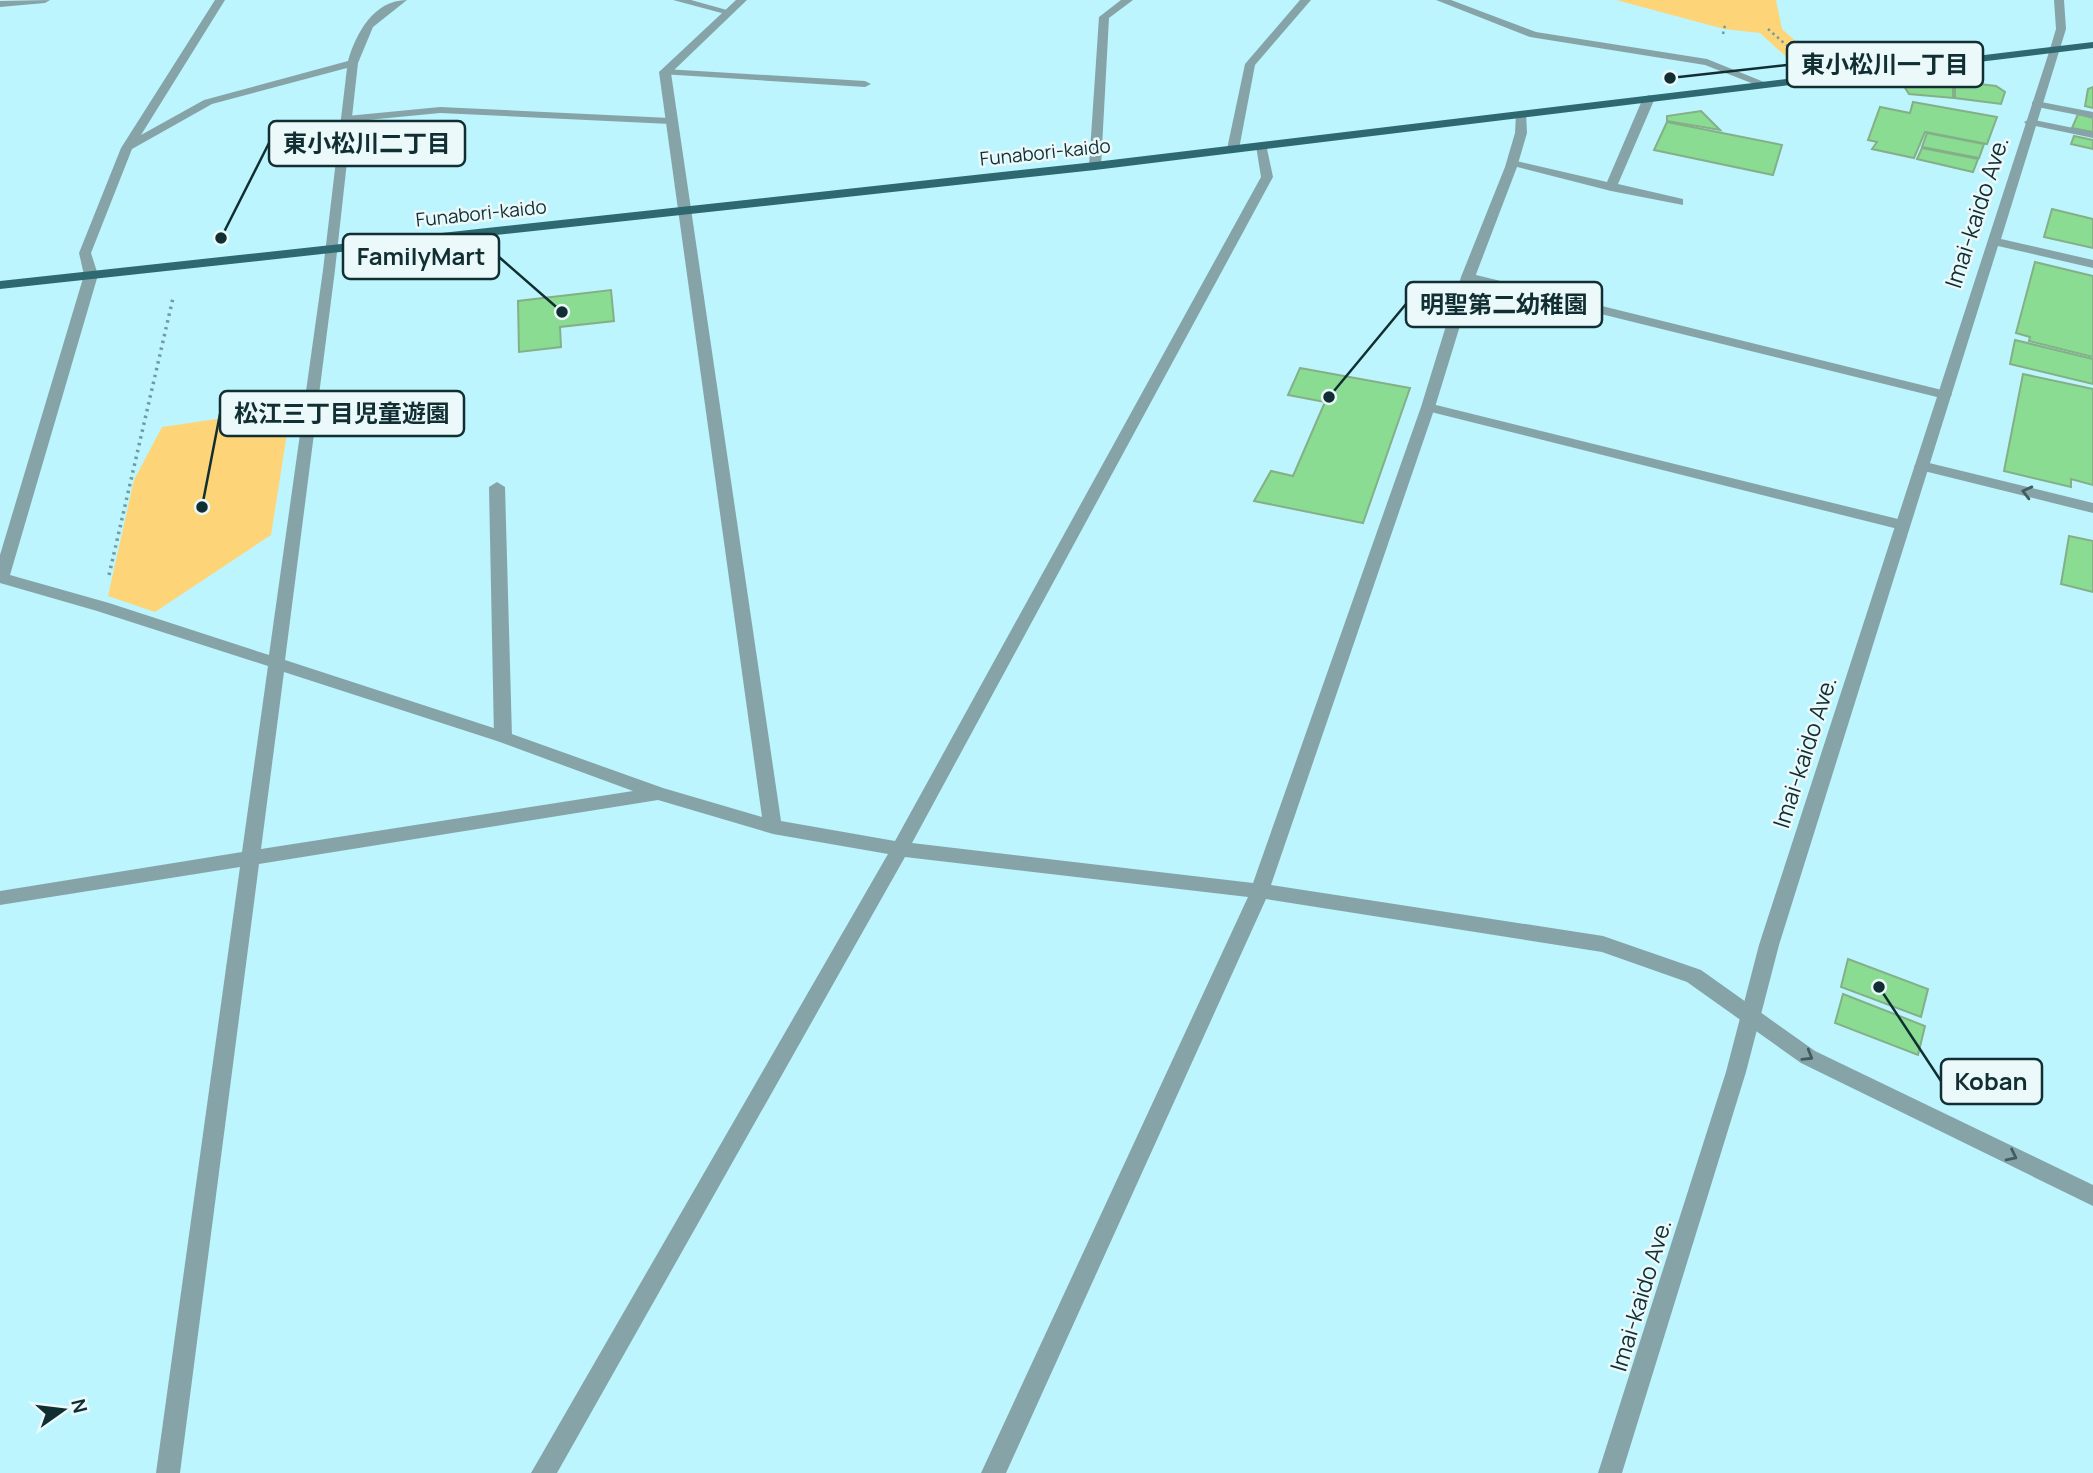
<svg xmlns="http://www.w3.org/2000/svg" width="2093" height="1473" font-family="Manrope,'Noto Sans JP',sans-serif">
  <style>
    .green { fill: #fdd578 }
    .building { fill: #8adc93; stroke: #84af87; stroke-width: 2 }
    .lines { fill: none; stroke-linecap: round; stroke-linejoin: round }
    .path-far1 { stroke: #6f9ca2; stroke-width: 2.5; stroke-dasharray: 2.5 3.5; stroke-linecap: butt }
    .path { stroke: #6f9ca2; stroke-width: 3.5; stroke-dasharray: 2.5 4.5; stroke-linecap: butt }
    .service { fill: #86a4a8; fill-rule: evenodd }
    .minor { fill: #86a4a8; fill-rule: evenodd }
    .tertiary { fill: #86a4a8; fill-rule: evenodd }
    .primary { fill: #2e6971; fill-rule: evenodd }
    .oneway { stroke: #405e62 }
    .labels { text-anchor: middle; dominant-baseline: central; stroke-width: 5; stroke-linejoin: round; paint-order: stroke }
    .far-street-label { font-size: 19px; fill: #112f33; stroke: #ecf9fb }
    .street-label { font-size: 23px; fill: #112f33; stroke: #ecf9fb }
    .leader { fill: none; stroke: #112f33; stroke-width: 2.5 }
    .callout-dot { fill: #112f33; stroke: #ecf9fb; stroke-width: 2.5 }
    .callout { fill: #ecf9fb; stroke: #112f33; stroke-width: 2.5 }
    .callout-label { font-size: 24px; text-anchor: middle; font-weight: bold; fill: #112f33 }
  </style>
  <rect width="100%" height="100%" fill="#bcf5fd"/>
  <g class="green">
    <path d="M1616 0H1776L1782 29 1828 70 1804 73 1760 33 1724 29Z"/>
    <path d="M291 408 271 535 155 612 108 596 134 480 162 427Z"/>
  </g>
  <g class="building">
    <path d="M1953 81V98L1909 94 1904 86Z"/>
    <path d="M1955 81 1996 86 2005 92 2001 104 1955 98Z"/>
    <path d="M2093 87V108L2085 106 2088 89Z"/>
    <path d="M1913 102 1997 117 1987 144 1925 132 1914 158 1872 149 1877 142 1868 140 1880 107 1910 113Z"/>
    <path d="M1701 111 1720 130 1667 121V116Z"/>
    <path d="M2078 114 2093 118V132L2072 128Z"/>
    <path d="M1667 122 1782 145 1773 175 1654 150Z"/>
    <path d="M1927 133 1984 144 1979 158 1922 147Z"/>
    <path d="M2074 136 2093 140V149L2071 144Z"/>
    <path d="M1922 148 1978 159 1973 172 1917 159Z"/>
    <path d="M2052 209 2093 219V248L2044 237Z"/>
    <path d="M2035 262 2093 276V357L2029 341 2030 337 2016 333Z"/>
    <path d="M611 290 614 321 560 327 561 347 519 352 518 301Z"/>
    <path d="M2015 340 2093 359V384L2010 364Z"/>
    <path d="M1300 368 1410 388 1363 523 1254 501 1271 471 1293 476 1325 402 1288 395Z"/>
    <path d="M2023 374 2093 389V485L2071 479V487L2004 471Z"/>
    <path d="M2069 536 2093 541V592L2061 584Z"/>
    <path d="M1848 959 1928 989 1921 1017 1841 987Z"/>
    <path d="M1843 994 1925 1026 1918 1055 1835 1023Z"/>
  </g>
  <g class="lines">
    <g class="path-far1">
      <path d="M1768 29 1792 50"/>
      <path d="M1723 34 1725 25"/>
    </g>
    <path class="path" d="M109 575 173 298"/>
    <g class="service">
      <path d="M50 0 45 3 0 7V1Z"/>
      <path d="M673 0H691L734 12 729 15Z"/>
      <path d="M1121 0H1133L1109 18 1101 166 1095 170 1089 166 1099 17Z"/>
      <path d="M1300 0H1311L1255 65 1239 149 1229 152 1227 149 1245 64Z"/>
      <path d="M665 69 865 81 871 84 865 87 661 74 659 72Z"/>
      <path d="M1649 95 1655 98 1618 184 1683 199V205L1611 191 1506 164 1512 160 1607 182 1643 98Z"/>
      <path d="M2036 101 2093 112V118L2032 106V102Z"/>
      <path d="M440 107 670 118 676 121 670 124 440 113 347 122 341 119 347 116Z"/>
      <path d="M2030 119 2093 132V138L2026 124 2024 122Z"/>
      <path d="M1468 273 1950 392 1952 395 1945 399 1463 280V274Z"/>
      <path d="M1428 403 1902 520 1910 525 1902 530 1423 410V404Z"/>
      <path d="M497 482 505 487 512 737 509 741H497L494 737 489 487Z"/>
    </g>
    <g class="minor">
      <path d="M215 0H225L141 135 204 100 348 61C356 33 374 0 407 0L373 27 358 63 335 270 285 660 509 733 663 788 762 817 659 72 736 0H747L671 73 781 821 895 841 1261 177 1256 146 1266 144 1273 177 912 843 1253 883 1421 407 1461 277 1505 167 1515 133 1516 114 1526 112 1527 133 1517 167 1475 277 1435 407 1271 885 1603 936 1701 970 1815 1051 2093 1185V1206L1801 1063 1687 982 1602 952 1266 899 1006 1473H981L1248 897 905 857 557 1473H531L888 854 773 834 658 800 259 864 180 1473H156L240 867 0 905V891L242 852 268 666 97 611 0 583V555L84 275 79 253 121 148ZM347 68 323 270 269 655 109 603 10 575 98 275 91 253 132 149 212 104ZM284 672 497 741 633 791 261 849Z"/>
      <path d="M1436 0H1451L1536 32 1707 59 1769 84 1759 86 1705 65 1530 37Z"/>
      <path d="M1921 461 2093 503V513L1916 469 1914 466Z"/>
    </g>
    <path class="tertiary" d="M2054 0H2064L2066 29 2001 239 2093 260V268L1998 246 1779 945 1746 1072 1622 1473H1598L1726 1072 1759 945 2050 49 2056 29Z"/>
    <path class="primary" d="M2093 42V48L1095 170 0 289V281L1095 162Z"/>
  </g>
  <defs><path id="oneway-chevron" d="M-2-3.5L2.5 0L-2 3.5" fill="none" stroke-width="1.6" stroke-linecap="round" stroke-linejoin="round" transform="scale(1.75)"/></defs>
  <g class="oneway">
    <use href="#oneway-chevron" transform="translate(2027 492) rotate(-166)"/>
    <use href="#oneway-chevron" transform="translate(1808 1056) rotate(31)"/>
    <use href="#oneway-chevron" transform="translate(2012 1156) rotate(26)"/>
  </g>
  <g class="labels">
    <g class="far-street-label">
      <text transform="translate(1045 152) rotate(-6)">Funabori-kaido</text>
      <text transform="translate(481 213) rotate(-6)">Funabori-kaido</text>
    </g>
    <g class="street-label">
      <text transform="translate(1976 212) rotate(-72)">Imai-kaido Ave.</text>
      <text transform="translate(1804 752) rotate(-72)">Imai-kaido Ave.</text>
      <text transform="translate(1640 1295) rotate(-73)">Imai-kaido Ave.</text>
    </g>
  </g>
  <path class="leader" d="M1670 78L1787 65M221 238L269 143M562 312L499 257M1329 397L1406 304M202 507L220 414M1879 987L1941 1081"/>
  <g class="callout-dot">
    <circle cx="1670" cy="78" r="7"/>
    <circle cx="221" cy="238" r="7"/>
    <circle cx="562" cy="312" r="7"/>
    <circle cx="1329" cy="397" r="7"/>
    <circle cx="202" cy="507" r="7"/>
    <circle cx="1879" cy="987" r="7"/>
  </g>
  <g class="callout">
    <rect x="1787" y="42" width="196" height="45" rx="7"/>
    <rect x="269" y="121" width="196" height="45" rx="7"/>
    <rect x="343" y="234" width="156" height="45" rx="7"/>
    <rect x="1406" y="282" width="196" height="45" rx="7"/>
    <rect x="220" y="391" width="244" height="45" rx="7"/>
    <rect x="1941" y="1059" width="101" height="45" rx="7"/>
  </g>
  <g class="callout-label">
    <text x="1885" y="73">東小松川一丁目</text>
    <text x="367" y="152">東小松川二丁目</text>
    <text x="421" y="265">FamilyMart</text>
    <text x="1504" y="313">明聖第二幼稚園</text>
    <text x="342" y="422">松江三丁目児童遊園</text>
    <text x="1991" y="1090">Koban</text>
  </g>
  <g transform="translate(63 1410) rotate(76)" stroke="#ecf9fb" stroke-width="5" paint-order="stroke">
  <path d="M0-5L12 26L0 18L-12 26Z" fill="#112f33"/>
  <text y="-10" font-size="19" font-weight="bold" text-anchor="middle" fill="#112f33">N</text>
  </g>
</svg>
